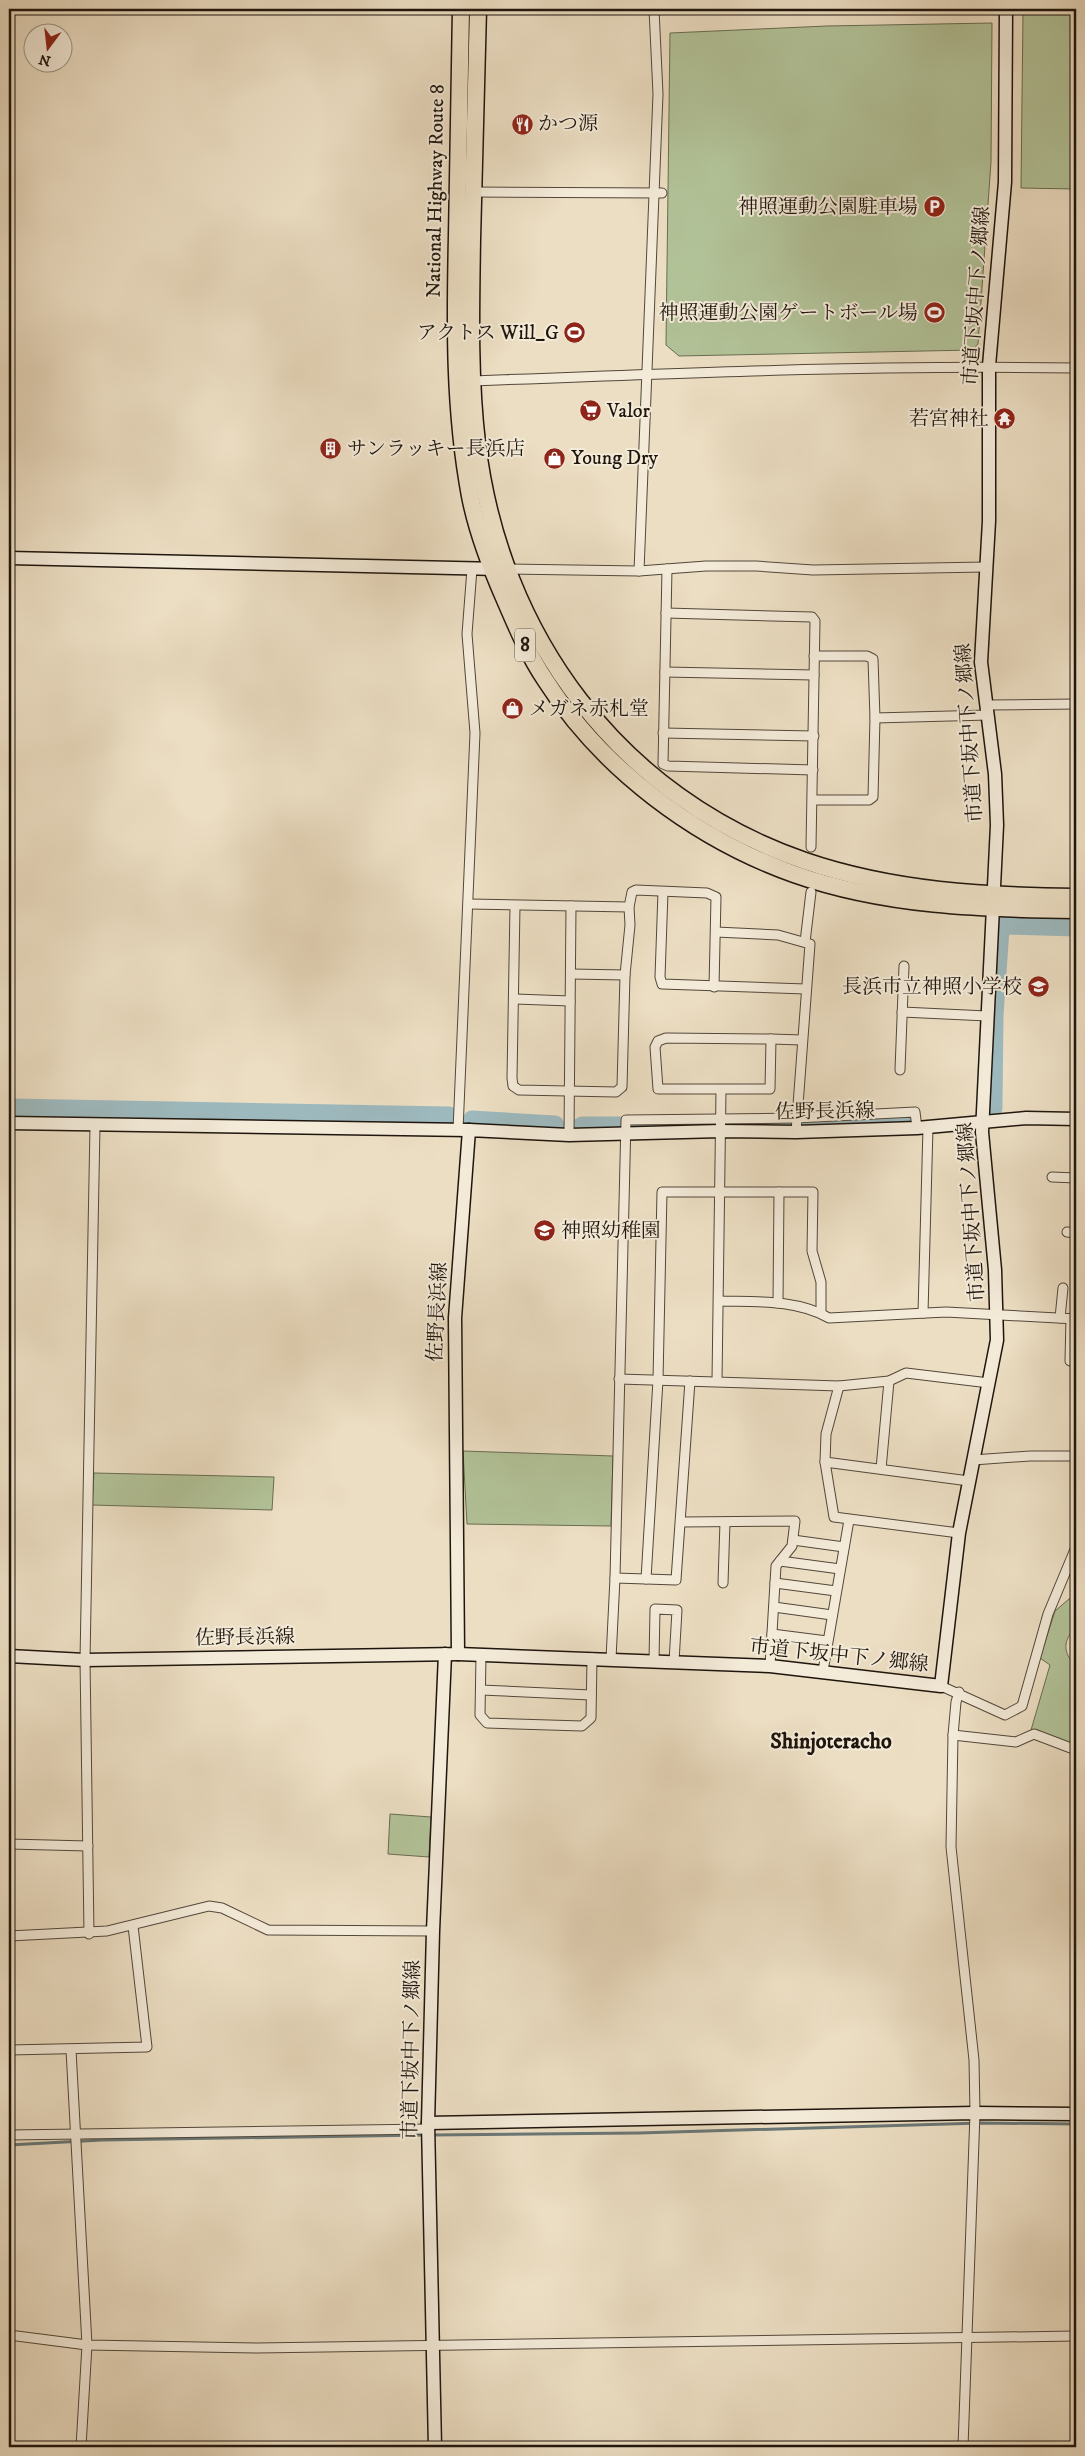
<svg xmlns="http://www.w3.org/2000/svg" width="1085" height="2456" font-family="'IM FELL DW Pica','Noto Serif JP',serif">
  <style>
    .green { fill: #b2c298; stroke: #686c52 }
    .lines { fill: none; stroke-linecap: round; stroke-linejoin: round }
    .stream { stroke: #6a7777; stroke-width: 3 }
    .river { stroke: #9db9be; stroke-width: 19 }
    .street-casing { stroke: #52473a; stroke-width: 11 }
    .secondary-casing { stroke: #1e150d; stroke-width: 15 }
    .highway-casing { stroke: #1e150d; stroke-width: 19 }
    .street { stroke: #f3ead8; stroke-width: 9 }
    .secondary { stroke: #f3ead8; stroke-width: 12 }
    .highway { stroke: #ecdec3; stroke-width: 16 }
    .labels { text-anchor: middle; dominant-baseline: central; stroke-width: 4; stroke-linejoin: round; paint-order: stroke }
    .shield { fill: #f3ead8; stroke: #5e554a; stroke-width: 1 }
    .shield-label { font-size: 19px; font-weight: bold; fill: #1e150d }
    .poi-label { font-size: 20px; fill: #1e150d; stroke: #f3ead8; text-anchor: start }
    .street-label { font-size: 20px; fill: #1e150d; stroke: #f3ead8 }
    .quarter-label { font-size: 22px; font-weight: bold; fill: #1e150d; stroke: #f3ead8 }
  </style>
  <rect width="100%" height="100%" fill="#ecdec3"/>
  <filter id="stains"><feTurbulence type="fractalNoise" baseFrequency=".004" numOctaves="4"/><feColorMatrix values="0 0 0 0 .2 0 0 0 0 .09 0 0 0 0 .02 0 0 0 .5 -.17"/></filter>
  <radialGradient id="worn" r=".72"><stop offset=".6" stop-color="#630" stop-opacity="0"/><stop offset="1" stop-color="#630" stop-opacity=".3"/></radialGradient>
  <g class="green">
    <path d="M1023 12 1076 13V189L1021 188Z"/>
    <path d="M992 23 991 162 978 344 973 350 679 356 666 345 670 33 827 26Z"/>
    <path d="M463 1451 613 1456 611 1526 467 1524Z"/>
    <path d="M94 1473 274 1477 272 1510 92 1505Z"/>
    <path d="M1076 1593V1627C1063 1640 1062 1653 1076 1665V1747L1031 1730 1050 1665 1040 1658 1055 1611Z"/>
    <path d="M390 1814 431 1817 429 1857 388 1854Z"/>
  </g>
  <g class="lines">
    <g class="stream">
      <path d="M432 2135 639 2133 981 2123 1076 2124"/>
      <path d="M9 2145 102 2140 425 2135"/>
    </g>
    <g class="river">
      <path d="M9 1108 449 1116"/>
      <path d="M993 1108 994 1015 1000 929 1005 925 1076 927"/>
      <path d="M472 1120 555 1125"/>
      <path d="M733 1125 911 1120"/>
      <path d="M582 1126H649"/>
    </g>
    <defs>
      <g id="street">
        <path d="M474 192 662 193"/>
        <path d="M473 381C674 373 875 365 1076 368"/>
        <path d="M506 569 639 571 706 566H756L813 570 986 567"/>
        <path d="M667 569 663 764 668 766 813 770"/>
        <path d="M639 571 658 94 654 9"/>
        <path d="M666 613 812 617 815 621 811 847"/>
        <path d="M665 672 814 675"/>
        <path d="M987 705 1076 704"/>
        <path d="M875 718 988 715"/>
        <path d="M663 733 814 736"/>
        <path d="M813 800H869L873 797 875 718 873 659 867 656H814"/>
        <path d="M663 892 660 977 662 984 806 989"/>
        <path d="M469 904 629 907"/>
        <path d="M515 906 512 1078 513 1086 519 1090 616 1092 622 1087 625 975 630 925 629 907 632 892 636 890 707 893 716 897 714 987"/>
        <path d="M716 932 778 935 810 944 796 1132"/>
        <path d="M805 942 811 892"/>
        <path d="M571 974 625 975"/>
        <path d="M515 999 570 1001"/>
        <path d="M902 1012 987 1016"/>
        <path d="M666 1038 771 1039 770 1089H658L655 1047 658 1041Z"/>
        <path d="M771 1039 802 1040"/>
        <path d="M900 1070 904 966"/>
        <path d="M458 1130 475 733 467 634 472 569"/>
        <path d="M569 1135 571 906"/>
        <path d="M1052 1177 1076 1178"/>
        <path d="M1067 1232 1076 1233"/>
        <path d="M719 1301C754 1302 797 1299 829 1318L946 1312 1076 1319"/>
        <path d="M778 1303 779 1192"/>
        <path d="M923 1313 928 1127"/>
        <path d="M1060 1318 1063 1288"/>
        <path d="M1070 1361 1071 1318"/>
        <path d="M619 1379 839 1386 889 1381 906 1373 989 1383"/>
        <path d="M717 1381 721 1090"/>
        <path d="M839 1386 826 1434 825 1462 834 1517 959 1533"/>
        <path d="M973 1460 1030 1456H1076"/>
        <path d="M825 1462 969 1481"/>
        <path d="M881 1469 889 1381"/>
        <path d="M681 1522 795 1521 792 1546 776 1566 770 1666"/>
        <path d="M793 1540 844 1547"/>
        <path d="M780 1561 840 1569"/>
        <path d="M615 1578 646 1579 658 1380 662 1192H813L812 1251 821 1282V1313"/>
        <path d="M646 1579 676 1580 690 1381"/>
        <path d="M723 1583 725 1522"/>
        <path d="M775 1583 836 1591"/>
        <path d="M774 1607 832 1615"/>
        <path d="M772 1634 827 1641"/>
        <path d="M481 1655 480 1715 487 1723 582 1726 591 1718 592 1658"/>
        <path d="M611 1659 615 1578 626 1120 796 1118 915 1112 917 1128"/>
        <path d="M654 1661 655 1609 677 1610 674 1662"/>
        <path d="M823 1671 849 1520"/>
        <path d="M941 1686 1005 1715 1022 1706 1048 1614 1076 1547"/>
        <path d="M481 1690 591 1695"/>
        <path d="M959 1692 956 1702 953 1735 951 1847 974 2060 975 2113 963 2447"/>
        <path d="M953 1735 1016 1742 1034 1734 1076 1750"/>
        <path d="M9 1844 88 1846"/>
        <path d="M89 1934 85 1660 95 1125"/>
        <path d="M9 1936 107 1931 209 1906 222 1908 268 1930 433 1931"/>
        <path d="M9 2050 147 2047 133 1926"/>
        <path d="M71 2050 87 2345 81 2447"/>
        <path d="M9 2135 428 2129"/>
        <path d="M9 2335 87 2345 257 2348 1076 2336"/>
      </g>
      <g id="secondary">
        <path d="M9 558 499 569"/>
        <path d="M9 1123 469 1130"/>
        <path d="M458 1654 770 1666 941 1686 959 1533 997 1340 995 1270 982 1132 997 825 995 774 981 662 989 521V366L1005 182 1006 9"/>
        <path d="M9 1656 85 1660 458 1654 455 1318 469 1130 569 1135 721 1131 796 1132 917 1128 1026 1118 1076 1119"/>
        <path d="M428 2123 975 2113 1076 2114"/>
        <path d="M435 2447 428 2123 433 1931 445 1654"/>
      </g>
      <g id="highway">
        <path d="M461 9C459 85 458 161 457 236 455 324 454 410 470 496 477 532 490 566 505 600 517 628 529 656 546 681 602 769 696 839 794 874 884 906 982 909 1076 910"/>
        <path d="M478 9C476 85 474 162 472 239 471 306 469 376 477 443 500 636 619 797 805 861 893 891 985 896 1076 897"/>
      </g>
    </defs>
    <use href="#street" class="street-casing"/>
    <use href="#secondary" class="secondary-casing"/>
    <use href="#highway" class="highway-casing"/>
    <use href="#street" class="street"/>
    <use href="#secondary" class="secondary"/>
    <use href="#highway" class="highway"/>
  </g>
  <defs>
    <symbol id="restaurant-disc" viewBox="-11 -11 22 22"><circle r="9.5" fill="#8f2418" stroke="#f3ead8"/><path d="M-5-6h1v4h1v-4h1v4h1v-4h1v5L-1.5 .5V6h-2V.5L-5-1ZM5-6V6H3V1.5H1.5Q1.5-4 5-6Z" fill="#fff"/></symbol>
    <symbol id="parking-disc" viewBox="-11 -11 22 22"><circle r="9.5" fill="#8f2418" stroke="#f3ead8"/><path d="M-3.5-5.5H1a3.5 3.5 0 0 1 0 7H-1V5.5H-3.5ZM-1-3.4V-.6H.8a1.4 1.4 0 0 0 0-2.8Z" fill="#fff"/></symbol>
    <symbol id="stadium-disc" viewBox="-11 -11 22 22"><circle r="9.5" fill="#8f2418" stroke="#f3ead8"/><path d="M0-5a6.5 5 0 1 0 0 10a6.5 5 0 1 0 0-10ZM-3.5-1.8h7v3.6h-7Z" fill="#fff"/></symbol>
    <symbol id="supermarket-disc" viewBox="-11 -11 22 22"><circle r="9.5" fill="#8f2418" stroke="#f3ead8"/><path d="M-6-5.5h2.5l.6 2H6L4.5 2H-2.5L-4.4-4H-6ZM-1.5 3.2a1.3 1.3 0 1 0 .1 0ZM3 3.2a1.3 1.3 0 1 0 .1 0Z" fill="#fff"/></symbol>
    <symbol id="temple-disc" viewBox="-11 -11 22 22"><circle r="9.5" fill="#8f2418" stroke="#f3ead8"/><path d="M0-6L5-2H3V0L6.5 2.5H4V6H1.5V3h-3V6H-4V2.5H-6.5L-3 0V-2H-5Z" fill="#fff"/></symbol>
    <symbol id="building-disc" viewBox="-11 -11 22 22"><circle r="9.5" fill="#8f2418" stroke="#f3ead8"/><path d="M-4-6H4V6H1V3H-1V6H-4ZM-2.5-4.3h1.7v1.8h-1.7ZM.8-4.3h1.7v1.8H.8ZM-2.5-1h1.7V.8h-1.7ZM.8-1h1.7V.8H.8Z" fill="#fff"/></symbol>
    <symbol id="shop-disc" viewBox="-11 -11 22 22"><circle r="9.5" fill="#8f2418" stroke="#f3ead8"/><path d="M-5-2.5h2.3a2.7 3.5 0 0 1 5.4 0H5L5.5 6h-11ZM-1.5-2.5h3a1.5 2.3 0 0 0-3 0Z" fill="#fff"/></symbol>
    <symbol id="school-disc" viewBox="-11 -11 22 22"><circle r="9.5" fill="#8f2418" stroke="#f3ead8"/><path d="M0-5L7-2L0 1L-7-2ZM-4 1L0 2.5L4 1V4Q0 6-4 4Z" fill="#fff"/></symbol>
  </defs>
  <g fill-rule="evenodd">
    <use href="#restaurant-disc" x="510" y="112" width="25" height="25"/>
    <use href="#parking-disc" x="922" y="194" width="25" height="25"/>
    <use href="#stadium-disc" x="922" y="300" width="25" height="25"/>
    <use href="#stadium-disc" x="562" y="320" width="25" height="25"/>
    <use href="#supermarket-disc" x="578" y="398" width="25" height="25"/>
    <use href="#temple-disc" x="992" y="406" width="25" height="25"/>
    <use href="#building-disc" x="318" y="436" width="25" height="25"/>
    <use href="#shop-disc" x="542" y="446" width="25" height="25"/>
    <use href="#shop-disc" x="500" y="696" width="25" height="25"/>
    <use href="#school-disc" x="1026" y="974" width="25" height="25"/>
    <use href="#school-disc" x="532" y="1218" width="25" height="25"/>
  </g>
  <g class="labels">
    <rect class="shield" x="515" y="628.5" width="20" height="33" rx="4"/>
    <g class="shield-label">
      <text x="525" y="645">8</text>
    </g>
    <g class="poi-label">
      <text x="538" y="124">かつ源</text>
      <text x="918" y="207" text-anchor="end">神照運動公園駐車場</text>
      <text x="918" y="313" text-anchor="end">神照運動公園ゲートボール場</text>
      <text x="559" y="333" text-anchor="end">アクトス Will_G</text>
      <text x="607" y="411">Valor</text>
      <text x="989" y="419" text-anchor="end">若宮神社</text>
      <text x="347" y="449">サンラッキー長浜店</text>
      <text x="571" y="458">Young Dry</text>
      <text x="529" y="709">メガネ赤札堂</text>
      <text x="1022" y="987" text-anchor="end">長浜市立神照小学校</text>
      <text x="561" y="1231">神照幼稚園</text>
    </g>
    <g class="street-label">
      <text transform="translate(436 191) rotate(-89)">National Highway Route 8</text>
      <text transform="translate(977 296) rotate(-86)">市道下坂中下ノ郷線</text>
      <text transform="translate(970 733) rotate(-94)">市道下坂中下ノ郷線</text>
      <text transform="translate(825 1112) rotate(-1)">佐野長浜線</text>
      <text transform="translate(972 1212) rotate(-94)">市道下坂中下ノ郷線</text>
      <text transform="translate(438 1312) rotate(-87)">佐野長浜線</text>
      <text transform="translate(245 1638) rotate(-1)">佐野長浜線</text>
      <text transform="translate(839 1656) rotate(6)">市道下坂中下ノ郷線</text>
      <text transform="translate(412 2050) rotate(-89)">市道下坂中下ノ郷線</text>
    </g>
    <g class="quarter-label">
      <text x="831" y="1741">Shinjoteracho</text>
    </g>
  </g>
  <rect width="1085" height="2456" fill="none" stroke="#ecdec3" stroke-width="30"/>
  <rect x="10" y="10" width="1065" height="2436" fill="none" stroke="#1e150d" stroke-width="2.5"/>
  <rect x="15" y="15" width="1055" height="2426" fill="none" stroke="#1e150d"/>
  <g transform="translate(48 48) rotate(195)"><circle r="24" fill="#f3ead8" stroke="#9e9587"/>
  <path d="M0-4L9 19L0 12L-9 19Z" fill="#8f2418"/>
  <text y="-8" font-size="14" font-weight="bold" text-anchor="middle" fill="#1e150d">N</text>
  </g>
  <rect width="100%" height="100%" filter="url(#stains)"/>
  <rect width="100%" height="100%" fill="url(#worn)"/>
</svg>
